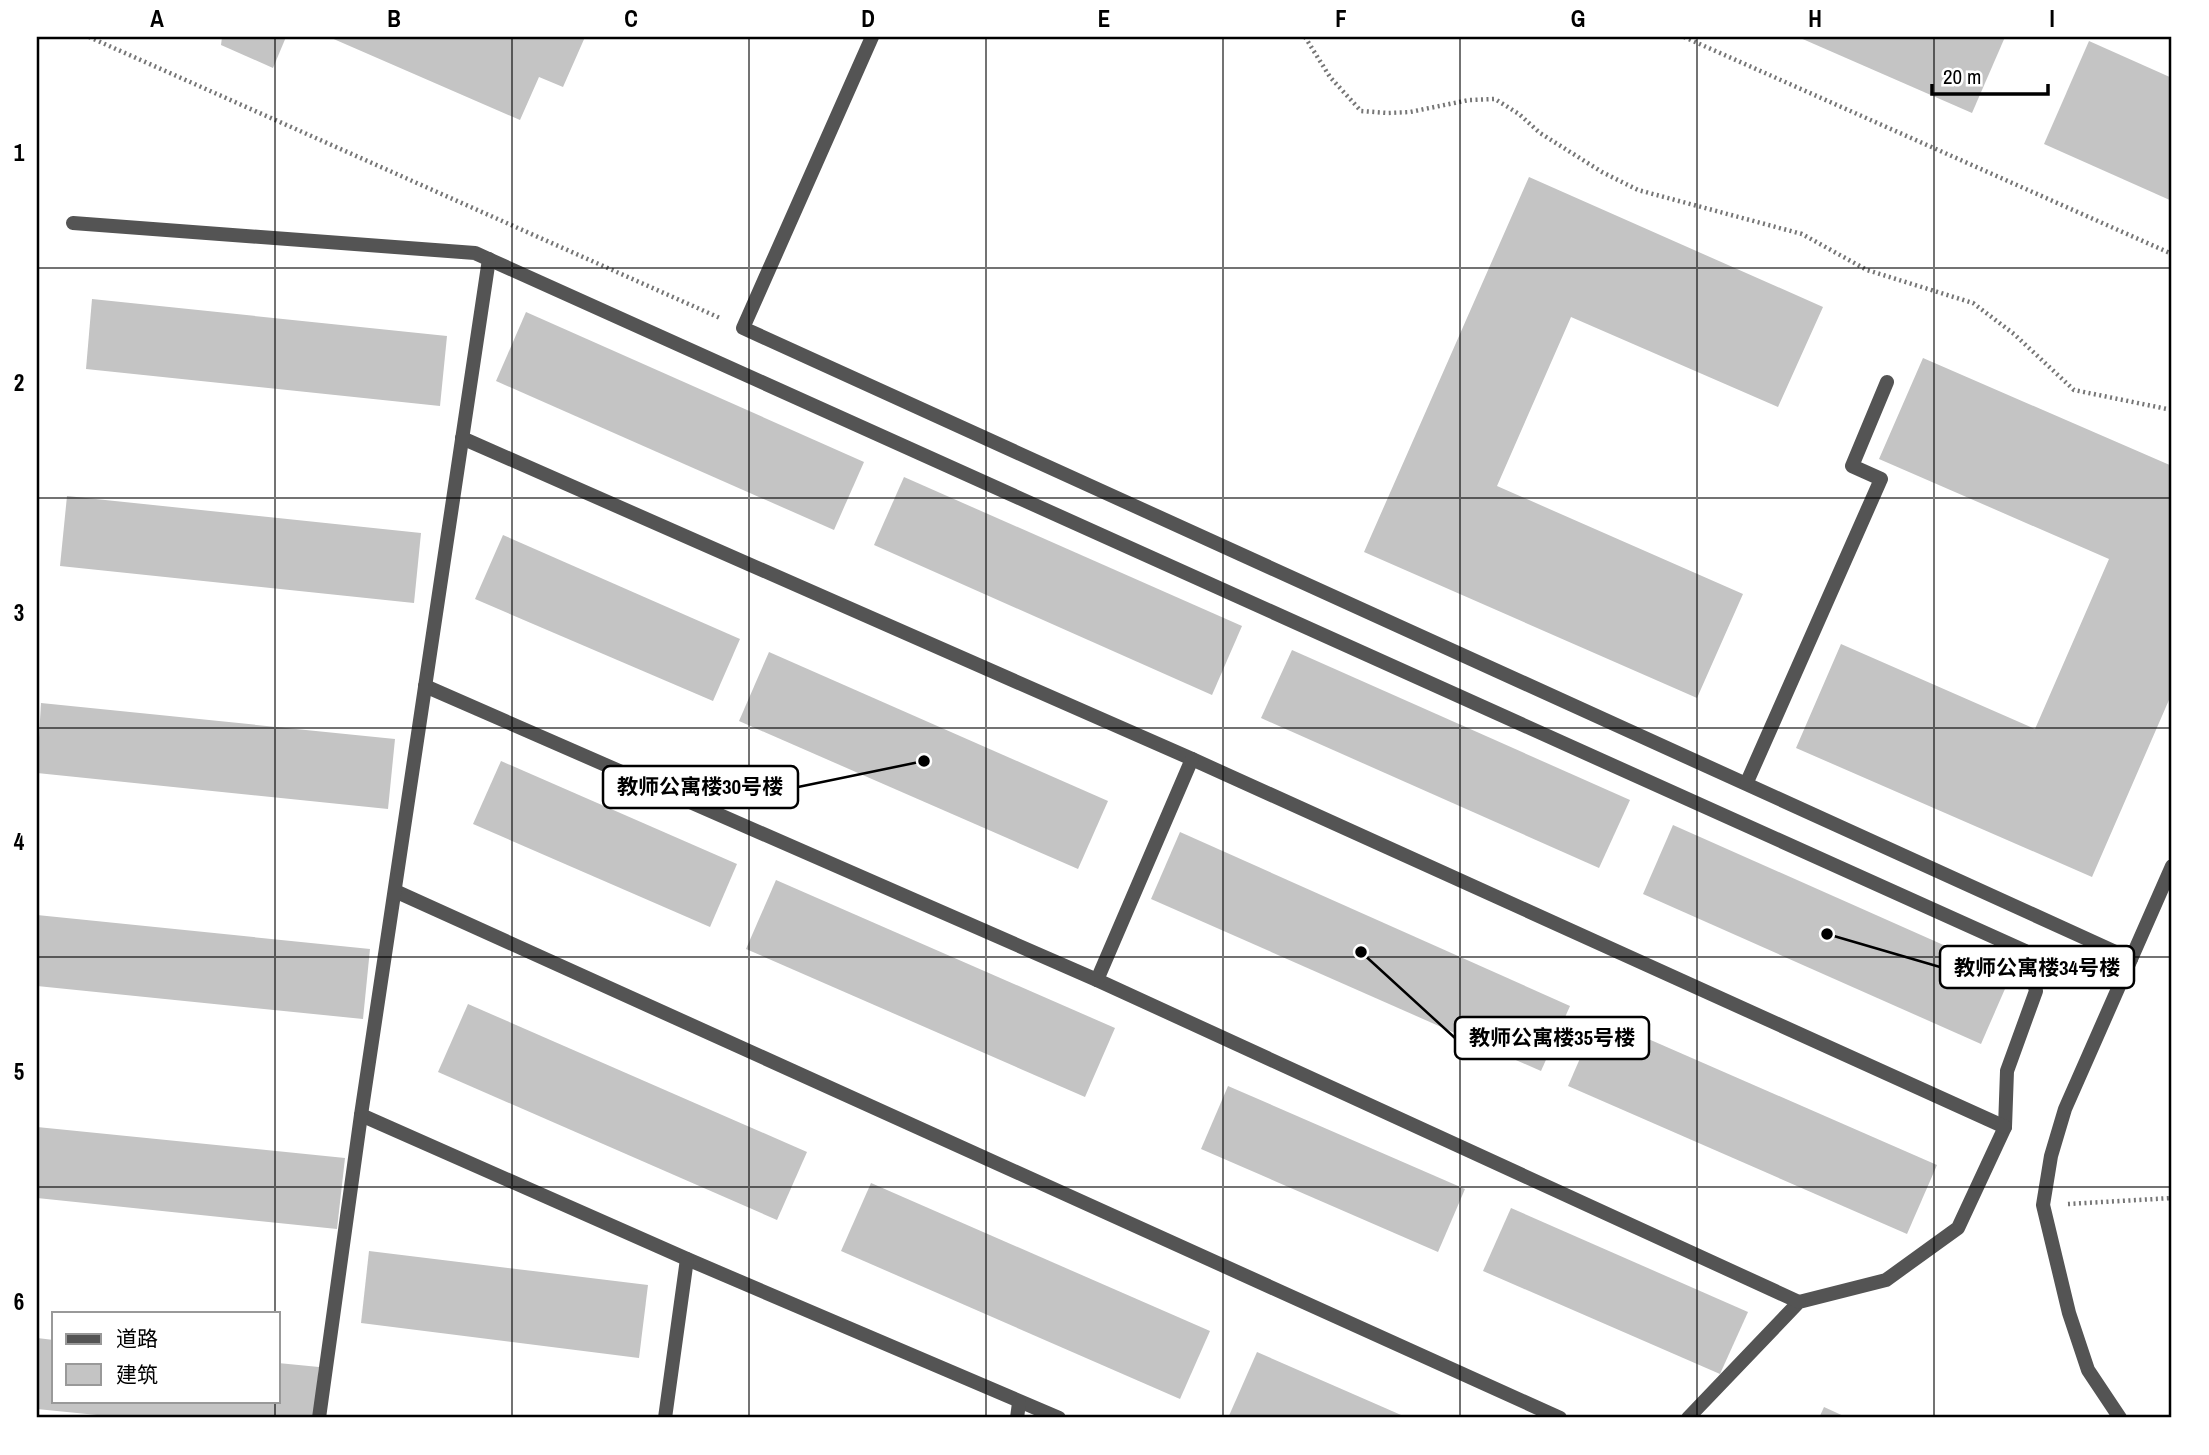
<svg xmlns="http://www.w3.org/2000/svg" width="2209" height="1455" font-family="'Archivo Narrow','Noto Sans SC',sans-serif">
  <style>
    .building { fill: #c4c4c4 }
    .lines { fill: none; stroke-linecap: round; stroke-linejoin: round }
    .path { stroke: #767676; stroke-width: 4.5; stroke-dasharray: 2 3.5; stroke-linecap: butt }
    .minor { stroke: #545454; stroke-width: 14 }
    .grid { fill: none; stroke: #000; stroke-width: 2; stroke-opacity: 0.55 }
    .leader { fill: none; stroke: #000; stroke-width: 2.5 }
    .callout-dot { fill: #000; stroke: #fff; stroke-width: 2.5 }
    .callout { fill: #fff; stroke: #000; stroke-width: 2.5 }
    .callout-label { font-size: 21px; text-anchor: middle; font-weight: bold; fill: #000 }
    .neatline { fill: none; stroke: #000; stroke-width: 2.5 }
    .grid-label { font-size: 23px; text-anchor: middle; font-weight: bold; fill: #000 }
  </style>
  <rect width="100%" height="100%" fill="#fff"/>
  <g class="building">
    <path d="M222 37H286L273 68 221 45Z"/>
    <path d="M329 37H585L563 87 539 77 520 120Z"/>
    <path d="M1798 37H2005L1972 113Z"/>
    <path d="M2089 41 2172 78V201L2044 144Z"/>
    <path d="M1529 177 1823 307 1778 407 1571 317 1497 486 1743 594 1697 698 1364 552Z"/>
    <path d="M92 299 447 336 440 406 86 369Z"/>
    <path d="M526 312 864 462 834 530 496 381Z"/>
    <path d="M1923 358 2172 466V693L2092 877 1796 748 1841 644 2035 729 2109 559 1879 459Z"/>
    <path d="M904 477 1242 626 1212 695 874 545Z"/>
    <path d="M67 496 421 533 414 603 60 566Z"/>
    <path d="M503 535 740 639 713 701 475 599Z"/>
    <path d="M1292 650 1630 800 1599 868 1261 718Z"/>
    <path d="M769 652 1108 801 1078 869 739 721Z"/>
    <path d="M41 703 395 739 388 809 37 773Z"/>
    <path d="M501 761 737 864 710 927 473 824Z"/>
    <path d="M1673 825 2011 975 1981 1044 1643 894Z"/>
    <path d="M1180 832 1570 1006 1541 1071 1151 899Z"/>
    <path d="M776 880 1115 1028 1085 1097 746 949Z"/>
    <path d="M37 915 370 949 363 1019 37 986Z"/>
    <path d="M468 1004 807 1152 777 1220 438 1072Z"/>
    <path d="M1598 1017 1937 1165 1907 1234 1568 1086Z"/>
    <path d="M1228 1086 1465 1189 1438 1252 1201 1149Z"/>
    <path d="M37 1127 345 1158 337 1229 37 1198Z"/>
    <path d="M871 1183 1210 1331 1180 1399 841 1251Z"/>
    <path d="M1511 1208 1748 1312 1720 1374 1483 1271Z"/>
    <path d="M369 1251 648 1285 639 1358 361 1323Z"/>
    <path d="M37 1338 54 1340V1401H278V1363L319 1367 314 1418H127L37 1409Z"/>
    <path d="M1257 1352 1408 1418H1228Z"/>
    <path d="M1824 1407 1848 1418H1819Z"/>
  </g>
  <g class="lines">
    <g class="path">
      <path d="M89 37 720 318"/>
      <path d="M1305 37 1330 77 1361 111 1388 113 1410 112 1469 100 1495 99 1519 114 1540 133 1602 172 1638 190 1802 234 1867 270 1973 303 2014 334 2074 390 2172 410"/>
      <path d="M1684 37 2172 254"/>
      <path d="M2068 1204 2172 1198"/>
    </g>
    <g class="minor">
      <path d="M872 37 743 328 2131 959"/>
      <path d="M73 223 475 253 2025 951 2036 991 2007 1071 2005 1127 1958 1228 1886 1280 1799 1302 1688 1418"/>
      <path d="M462 438 1192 759 2005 1127"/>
      <path d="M425 686 1097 980 1799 1302"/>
      <path d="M1747 782 1881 479 1852 466 1887 382"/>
      <path d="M395 891 1560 1418"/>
      <path d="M1097 980 1192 759"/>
      <path d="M361 1115 687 1259 1059 1418"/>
      <path d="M319 1418 361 1115 489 259"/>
      <path d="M665 1418 687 1259"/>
      <path d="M1017 1418 1019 1403"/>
      <path d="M2120 1418 2088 1370 2069 1313 2043 1205 2051 1156 2065 1109 2172 866"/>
    </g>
  </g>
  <path class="grid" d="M275 37V1313M512 37V1418M749 37V1418M986 37V1418M1223 37V1418M1460 37V1418M1697 37V1418M1934 37V1418M37 268H2172M37 498H2172M37 728H2172M37 957H2172M37 1187H2172M275 1401V1418"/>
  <path class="leader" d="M924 761L798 787M1827 934L1940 967M1361 952L1455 1038"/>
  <g class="callout-dot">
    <circle cx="924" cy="761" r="7"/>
    <circle cx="1827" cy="934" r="7"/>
    <circle cx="1361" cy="952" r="7"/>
  </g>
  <g class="callout">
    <rect x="603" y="766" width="195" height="42" rx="7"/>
    <rect x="1940" y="946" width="194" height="42" rx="7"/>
    <rect x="1455" y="1017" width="194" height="42" rx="7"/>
  </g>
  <g class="callout-label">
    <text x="700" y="794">教师公寓楼30号楼</text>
    <text x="2037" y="975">教师公寓楼34号楼</text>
    <text x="1552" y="1045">教师公寓楼35号楼</text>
  </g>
  <rect width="2209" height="1455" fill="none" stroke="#ffffff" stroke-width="77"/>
  <rect x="52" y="1312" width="228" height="91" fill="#ffffff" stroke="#999999" stroke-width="2"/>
  <rect x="66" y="1334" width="35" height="10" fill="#545454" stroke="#999999" stroke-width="2"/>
  <text x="116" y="1346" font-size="21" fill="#000000">道路</text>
  <rect x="66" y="1364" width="35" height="21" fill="#c4c4c4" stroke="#999999" stroke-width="2"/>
  <text x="116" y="1382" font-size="21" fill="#000000">建筑</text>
  <path d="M1932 84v10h116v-10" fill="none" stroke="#000000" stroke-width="3.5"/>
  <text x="1943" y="84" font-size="21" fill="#000000" stroke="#ffffff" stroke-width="5" paint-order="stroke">20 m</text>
  <rect x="38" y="38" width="2132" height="1378" class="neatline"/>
  <g class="grid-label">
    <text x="157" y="27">A</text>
    <text x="394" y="27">B</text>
    <text x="631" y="27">C</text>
    <text x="868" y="27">D</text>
    <text x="1104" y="27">E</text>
    <text x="1341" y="27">F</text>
    <text x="1578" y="27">G</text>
    <text x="1815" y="27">H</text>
    <text x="2052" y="27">I</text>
    <text x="19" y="161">1</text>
    <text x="19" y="391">2</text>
    <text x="19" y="621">3</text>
    <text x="19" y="850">4</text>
    <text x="19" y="1080">5</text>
    <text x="19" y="1310">6</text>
  </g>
</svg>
